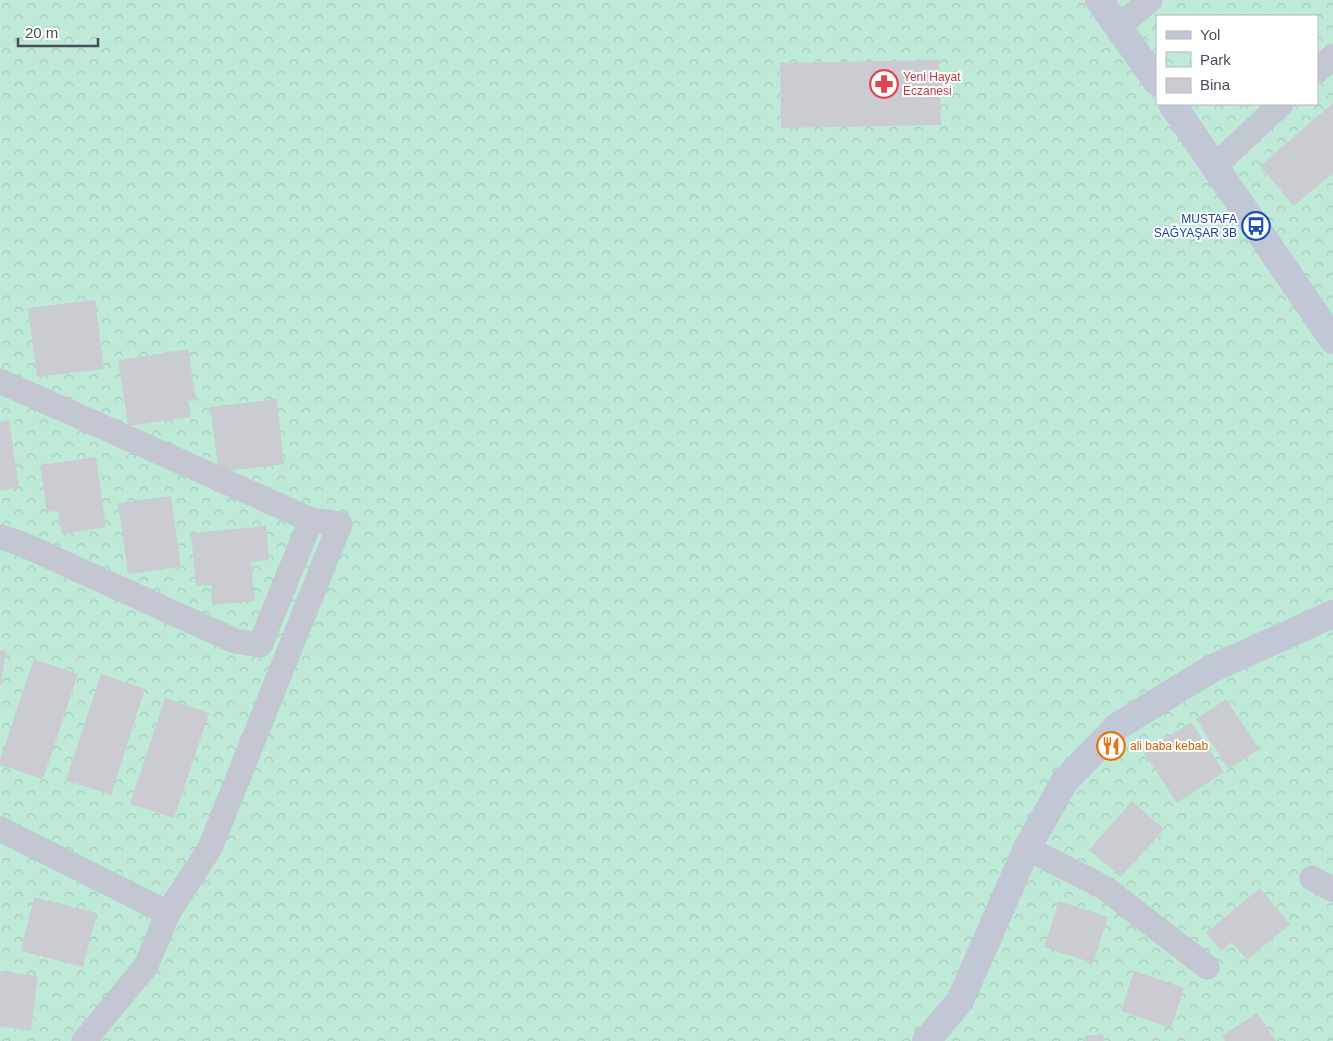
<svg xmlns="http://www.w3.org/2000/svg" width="1333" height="1041" font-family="Arial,sans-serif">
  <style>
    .park { fill: url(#park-crowns); fill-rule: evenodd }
    .building { fill: #cbccd2 }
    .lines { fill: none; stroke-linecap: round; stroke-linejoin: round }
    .street { stroke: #c2c7d1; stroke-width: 25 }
    .secondary { stroke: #c2c7d5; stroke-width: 28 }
    .labels { text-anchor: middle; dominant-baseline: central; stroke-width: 4; stroke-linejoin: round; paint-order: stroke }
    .health-label { font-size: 12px; fill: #be3a42; stroke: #fff; text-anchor: start }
    .transit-label { font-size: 12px; fill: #164399; stroke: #fff; text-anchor: end }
    .food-label { font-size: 12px; fill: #c56008; stroke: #fff; text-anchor: start }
  </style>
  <defs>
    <pattern id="park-crowns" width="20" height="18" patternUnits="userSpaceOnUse" patternTransform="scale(1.25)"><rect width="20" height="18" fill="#bfead8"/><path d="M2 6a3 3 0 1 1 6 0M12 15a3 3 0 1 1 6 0" fill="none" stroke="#a6cabc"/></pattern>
  </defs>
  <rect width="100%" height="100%" fill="#f0eeed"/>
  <path class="park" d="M0 0H1333V1041H0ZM1157 16H1317V104H1157Z"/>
  <g class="building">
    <path d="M939 60 941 125 781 128 780 63Z"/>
    <path d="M1333 103V173L1294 206 1260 166Z"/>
    <path d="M95 300 104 369 37 377 28 308Z"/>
    <path d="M188 349 196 399 188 400 191 417 128 426 118 360Z"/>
    <path d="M277 399 284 464 219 472 210 407Z"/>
    <path d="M9 420 19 488 0 491V422Z"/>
    <path d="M96 457 106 527 62 534 58 511 47 512 40 465Z"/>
    <path d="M171 496 181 567 128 574 118 503Z"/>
    <path d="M266 526 269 560 251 562 255 601 212 605 211 585 196 586 191 533Z"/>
    <path d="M0 650 6 651 1 685H0Z"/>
    <path d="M34 659 78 674 43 779 0 765V760Z"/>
    <path d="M101 674 145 689 111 795 66 780Z"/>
    <path d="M165 698 209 713 174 818 130 804Z"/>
    <path d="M1226 699 1259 749 1229 769 1196 719Z"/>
    <path d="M1191 722 1224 772 1177 803 1144 753Z"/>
    <path d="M1132 801 1164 829 1121 877 1089 850Z"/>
    <path d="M1260 888 1290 924 1247 960 1232 942 1222 951 1206 933Z"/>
    <path d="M34 897 97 913 83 967 21 951Z"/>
    <path d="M1059 901 1108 917 1093 963 1044 947Z"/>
    <path d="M0 971 38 976 31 1031 0 1026Z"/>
    <path d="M1134 971 1184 988 1171 1028 1121 1011Z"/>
    <path d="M1257 1013 1276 1041H1225L1222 1036Z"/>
    <path d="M1103 1034 1104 1041H1086L1085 1036Z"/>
  </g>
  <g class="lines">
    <g class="street">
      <path d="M1118 27 1150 0"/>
      <path d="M1317 71 1333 56"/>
      <path d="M1215 166 1281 104"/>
      <path d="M0 381 311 520 340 524 210 848 168 913 146 966 84 1041"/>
      <path d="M0 537 22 544 235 641 260 645 311 520"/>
      <path d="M0 829 168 913"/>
      <path d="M1027 848 1105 888 1207 967"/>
      <path d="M1312 878 1333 890"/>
    </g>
    <g class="secondary">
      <path d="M1099 0 1157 82"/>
      <path d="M1172 104 1333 340"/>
      <path d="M926 1041 960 1001 1027 848 1065 781 1118 726 1211 669 1333 614"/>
    </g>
  </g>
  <defs>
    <symbol id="pharmacy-ring" viewBox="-11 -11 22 22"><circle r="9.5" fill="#fff" stroke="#e0444e" stroke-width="1.5"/><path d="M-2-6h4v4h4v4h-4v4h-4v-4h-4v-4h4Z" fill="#e0444e"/></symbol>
    <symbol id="bus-ring" viewBox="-11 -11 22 22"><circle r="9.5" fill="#fff" stroke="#1a4fb4" stroke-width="1.5"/><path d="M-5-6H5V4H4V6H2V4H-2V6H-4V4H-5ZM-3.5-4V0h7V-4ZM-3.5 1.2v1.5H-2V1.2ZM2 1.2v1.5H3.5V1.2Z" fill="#1a4fb4"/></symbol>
    <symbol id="restaurant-ring" viewBox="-11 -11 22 22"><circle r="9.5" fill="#fff" stroke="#e8710a" stroke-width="1.5"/><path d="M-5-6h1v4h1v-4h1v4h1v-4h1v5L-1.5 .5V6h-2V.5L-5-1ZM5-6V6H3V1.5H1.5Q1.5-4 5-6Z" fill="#e8710a"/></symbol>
  </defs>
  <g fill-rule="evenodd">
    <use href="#pharmacy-ring" x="868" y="68" width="32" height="32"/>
    <use href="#bus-ring" x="1240" y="210" width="32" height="32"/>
    <use href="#restaurant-ring" x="1095" y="730" width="32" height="32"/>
  </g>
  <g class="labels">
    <g class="health-label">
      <text x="903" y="77">Yeni Hayat<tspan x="903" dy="14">Eczanesi</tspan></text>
    </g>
    <g class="transit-label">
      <text x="1237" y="219">MUSTAFA<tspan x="1237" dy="14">SAĞYAŞAR 3B</tspan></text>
    </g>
    <g class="food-label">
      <text x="1130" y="746">ali baba kebab</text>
    </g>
  </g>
  <rect x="1156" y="15" width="162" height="90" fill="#ffffff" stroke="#b5b8bd"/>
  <rect x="1166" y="31" width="25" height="8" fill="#c2c7d5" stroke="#b5b8bd"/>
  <text x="1200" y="40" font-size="15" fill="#474d59">Yol</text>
  <rect x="1166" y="52" width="25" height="15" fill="url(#park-crowns)" stroke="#b5b8bd"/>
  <text x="1200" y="65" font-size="15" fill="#474d59">Park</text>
  <rect x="1166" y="78" width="25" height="15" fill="#cbccd2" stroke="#b5b8bd"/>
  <text x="1200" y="90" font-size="15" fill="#474d59">Bina</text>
  <path d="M18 38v8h80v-8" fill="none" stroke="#474d59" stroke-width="2.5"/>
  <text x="25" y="38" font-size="15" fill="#474d59" stroke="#ffffff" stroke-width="4" paint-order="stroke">20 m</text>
</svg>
